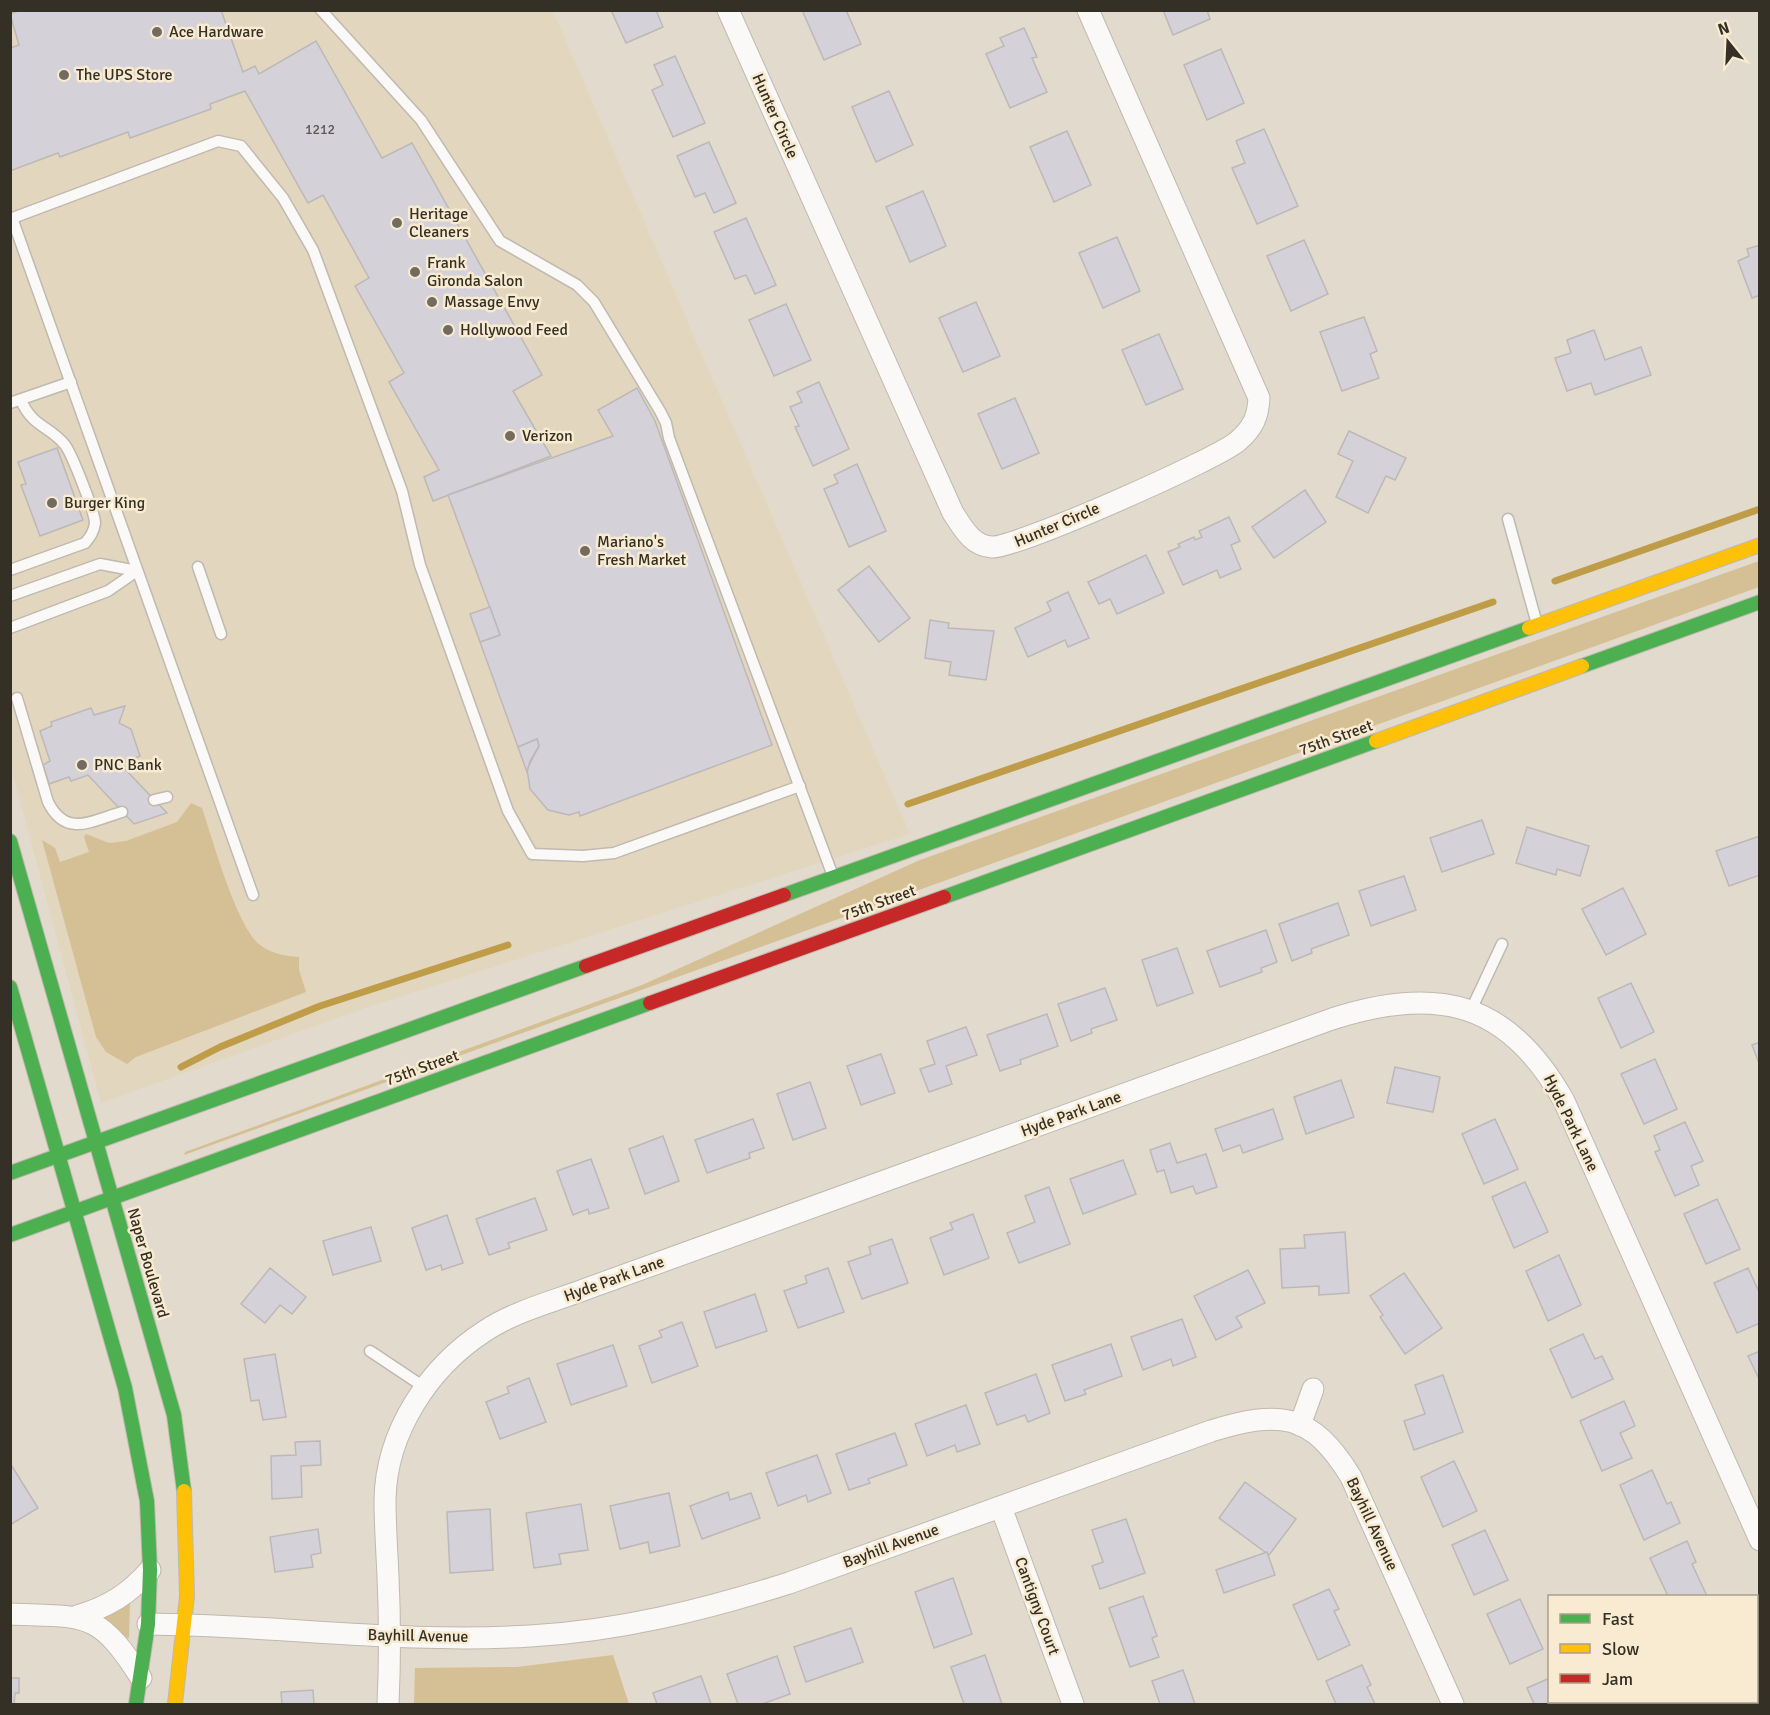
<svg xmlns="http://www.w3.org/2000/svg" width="1770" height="1715" font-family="Signika,sans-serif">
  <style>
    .built { fill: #e3d6bf }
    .green { fill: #d5bf94 }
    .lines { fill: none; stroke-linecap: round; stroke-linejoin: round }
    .stream { stroke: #bf9d48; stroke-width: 7 }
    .building { fill: #d5d1d9; stroke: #bcb8b8; stroke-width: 1.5 }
    .lane-casing { stroke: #bfb9af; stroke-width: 13 }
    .street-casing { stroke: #bfb9af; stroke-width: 23 }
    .fast-casing { stroke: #bfb9af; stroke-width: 16 }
    .slow-casing { stroke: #bfb9af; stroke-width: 16 }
    .jam-casing { stroke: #bfb9af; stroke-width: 16 }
    .lane { stroke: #fbf9f8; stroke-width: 10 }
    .street { stroke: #fbf9f8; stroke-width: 21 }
    .fast { stroke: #4caf50; stroke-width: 14 }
    .slow { stroke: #ffc107; stroke-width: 14 }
    .jam { stroke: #c62828; stroke-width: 14 }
    .poi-dot { fill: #726c60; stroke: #f8ebd1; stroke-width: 2 }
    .labels { text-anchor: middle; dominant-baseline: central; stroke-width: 5; stroke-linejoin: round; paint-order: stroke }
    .number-label { font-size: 14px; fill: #5d5853 }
    .poi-label { font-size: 16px; fill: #353026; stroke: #f8ebd1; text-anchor: start }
    .street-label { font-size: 16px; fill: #353026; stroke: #f8ebd1 }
  </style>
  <rect width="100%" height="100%" fill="#e2dacd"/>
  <path class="built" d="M10 11H553L910 834 365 1008 101 1103 11 767Z"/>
  <g class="green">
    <path d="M1759 561V587L184 1155 185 1152 642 985 920 860Z"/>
    <path d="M191 803 202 808C213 840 236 926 260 945 272 954 285 956 299 957V970L306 992 136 1057 127 1064 106 1052 96 1037 42 840 55 848 60 862 89 852 84 837 86 834 109 843 126 841 177 822Z"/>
    <path d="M130 1603 129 1638H127L103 1617Z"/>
    <path d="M613 1655 629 1704H414L415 1668 517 1667Z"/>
  </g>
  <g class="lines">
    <g class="stream">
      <path d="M1555 581 1760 509"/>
      <path d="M908 804 1493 602"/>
      <path d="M181 1067 220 1047 320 1006 508 945"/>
    </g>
  </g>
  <g class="building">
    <path d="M21 10H221L243 72 255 66 259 74 316 41 382 158 412 143 542 375 513 391 551 456 433 501 424 477 439 470 389 382 404 373 355 286 369 278 323 195 308 203 245 91 210 104 211 109 130 138 128 132 60 157 58 153 10 171V48L19 45 10 14Z"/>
    <path d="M611 10H656L663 27 626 43Z"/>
    <path d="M802 10H846L861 44 824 60Z"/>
    <path d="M1163 10H1207L1210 19 1173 35Z"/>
    <path d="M1024 28 1037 57 1032 58 1047 92 1010 108 986 54 1004 46 1000 38Z"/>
    <path d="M1221 49 1244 103 1207 120 1184 65Z"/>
    <path d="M675 56 705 123 673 137 652 90 663 85 654 65Z"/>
    <path d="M889 91 913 145 876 162 852 107Z"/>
    <path d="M1264 129 1298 206 1257 224 1232 168 1245 163 1236 141Z"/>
    <path d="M1067 131 1091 185 1054 202 1030 147Z"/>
    <path d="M709 142 736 203 714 213 705 193 695 197 677 156Z"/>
    <path d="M923 191 946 246 910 262 886 207Z"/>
    <path d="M746 218 776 285 755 294 746 275 735 279 714 232Z"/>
    <path d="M1117 237 1140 291 1103 308 1079 253Z"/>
    <path d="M1304 240 1328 294 1291 311 1267 256Z"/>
    <path d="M1760 245V295L1752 298 1738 261 1749 256 1747 249Z"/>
    <path d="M976 302 1000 356 963 372 939 318Z"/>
    <path d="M786 304 811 360 774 376 749 320Z"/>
    <path d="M1364 317 1377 351 1370 354 1379 378 1342 391 1320 332Z"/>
    <path d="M1594 330 1605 360 1641 347 1651 375 1595 395 1591 383 1567 391 1555 358 1571 353 1567 340Z"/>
    <path d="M1159 334 1183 389 1146 405 1122 350Z"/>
    <path d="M819 382 849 449 813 466 795 427 799 426 790 407 802 402 797 392Z"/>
    <path d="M637 388 655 421 772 745 580 816 579 812 569 815 548 810 530 789 527 769 539 746 537 739 518 747 480 642 500 635 448 495 613 436 598 410Z"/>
    <path d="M1015 398 1039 453 1002 469 978 414Z"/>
    <path d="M1349 431 1406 458 1395 480 1386 476 1368 513 1336 497 1353 461 1338 454Z"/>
    <path d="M57 448 83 520 40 536 21 485 26 484 18 462Z"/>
    <path d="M857 464 886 531 849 547 824 489 838 483 834 475Z"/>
    <path d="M1305 490 1326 522 1274 558 1252 527Z"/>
    <path d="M1229 517 1240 541 1231 545 1241 569 1220 578 1217 570 1183 585 1168 552 1180 547 1178 544 1194 537 1195 540 1202 537 1199 531Z"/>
    <path d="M1146 555 1164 593 1117 614 1110 599 1099 604 1088 582Z"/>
    <path d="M869 566 910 618 879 642 838 590Z"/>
    <path d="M1068 592 1089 638 1068 647 1065 640 1028 657 1015 628 1051 611 1047 602Z"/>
    <path d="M490 607 500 635 480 642 470 614Z"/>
    <path d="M930 620 949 623 948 628 994 631 986 680 949 675 951 662 925 658Z"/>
    <path d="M125 706 119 723 131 729 140 756 120 764 167 813 134 824 88 775 71 781 69 777 49 784 43 765 50 761 40 731 52 726 51 722 91 708 94 715Z"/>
    <path d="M537 739 539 746 530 761 527 772 518 747Z"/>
    <path d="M1482 820 1494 854 1442 872 1430 838Z"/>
    <path d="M1527 827 1589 846 1580 876 1557 869 1556 875 1516 863Z"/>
    <path d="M1760 836V875L1729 886 1716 851Z"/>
    <path d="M1404 876 1416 910 1371 926 1359 891Z"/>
    <path d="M1623 888 1646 934 1606 955 1582 909Z"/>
    <path d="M1338 903 1349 935 1311 949 1312 953 1292 961 1279 924Z"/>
    <path d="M1266 930 1277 962 1261 968 1262 972 1220 987 1207 951Z"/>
    <path d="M1177 948 1193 993 1157 1006 1142 960Z"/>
    <path d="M1631 983 1654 1032 1621 1048 1598 998Z"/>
    <path d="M1105 988 1117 1020 1091 1029 1092 1033 1071 1041 1058 1004Z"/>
    <path d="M1047 1014 1058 1046 1020 1060 1021 1064 1000 1071 987 1035Z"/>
    <path d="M966 1027 977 1055 946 1066 952 1084 929 1092 920 1069 935 1064 927 1041Z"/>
    <path d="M1760 1042V1066L1752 1045Z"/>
    <path d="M881 1054 895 1093 861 1105 847 1066Z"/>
    <path d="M1655 1059 1677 1109 1644 1124 1621 1074Z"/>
    <path d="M1395 1067 1440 1077 1433 1112 1387 1103Z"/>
    <path d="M1341 1080 1354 1117 1306 1134 1294 1097Z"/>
    <path d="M810 1082 826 1128 793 1140 777 1094Z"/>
    <path d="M1273 1109 1283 1139 1243 1153 1240 1145 1223 1151 1215 1129Z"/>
    <path d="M753 1119 764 1148 749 1153 750 1158 707 1173 695 1140Z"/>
    <path d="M1495 1119 1518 1169 1484 1184 1462 1134Z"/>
    <path d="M1685 1122 1703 1161 1691 1166 1699 1185 1675 1196 1655 1152 1660 1150 1654 1136Z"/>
    <path d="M663 1136 679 1181 645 1194 629 1149Z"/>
    <path d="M1170 1143 1177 1163 1206 1154 1217 1187 1196 1194 1193 1186 1171 1193 1164 1170 1157 1172 1150 1150Z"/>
    <path d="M591 1159 609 1208 589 1214 588 1209 573 1215 557 1171Z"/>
    <path d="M1123 1160 1136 1194 1083 1214 1070 1179Z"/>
    <path d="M1525 1182 1548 1232 1514 1248 1492 1197Z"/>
    <path d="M1049 1187 1070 1244 1019 1263 1007 1233 1035 1222 1025 1196Z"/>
    <path d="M535 1198 547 1230 508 1243 510 1248 489 1255 476 1219Z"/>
    <path d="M1717 1199 1740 1249 1706 1264 1684 1214Z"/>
    <path d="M973 1214 989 1258 944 1275 930 1238 953 1229 950 1223Z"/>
    <path d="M447 1215 463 1263 442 1270 441 1265 426 1270 412 1228Z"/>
    <path d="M371 1227 381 1261 333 1275 323 1241Z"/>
    <path d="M1345 1232 1349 1293 1319 1295V1286L1282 1288 1280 1249 1305 1248 1304 1235Z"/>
    <path d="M892 1239 908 1283 862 1299 848 1262 871 1254 869 1247Z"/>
    <path d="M1559 1255 1581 1305 1548 1321 1526 1271Z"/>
    <path d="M270 1268 306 1297 292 1314 280 1305 265 1323 241 1304Z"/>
    <path d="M828 1268 844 1312 798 1328 784 1291 807 1283 805 1276Z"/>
    <path d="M1748 1268 1760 1294V1323L1737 1333 1714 1283Z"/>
    <path d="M1248 1270 1265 1303 1236 1317 1242 1327 1216 1340 1194 1296Z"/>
    <path d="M1404 1273 1442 1328 1405 1354 1380 1317 1383 1315 1370 1296Z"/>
    <path d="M755 1294 767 1331 716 1348 704 1312Z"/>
    <path d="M1182 1319 1196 1357 1173 1366 1171 1359 1143 1370 1131 1337Z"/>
    <path d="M682 1322 698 1366 652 1383 639 1346 662 1337 659 1331Z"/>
    <path d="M1583 1334 1595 1359 1602 1356 1613 1379 1572 1398 1550 1349Z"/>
    <path d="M1111 1344 1122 1376 1084 1390 1086 1394 1065 1401 1052 1365Z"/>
    <path d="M613 1345 627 1386 571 1405 557 1364Z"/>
    <path d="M1760 1351V1381L1748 1356Z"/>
    <path d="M275 1354 286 1417 263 1420 259 1400 251 1401 244 1359Z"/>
    <path d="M1036 1374 1050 1413 1028 1422 1025 1415 997 1425 985 1393Z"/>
    <path d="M1443 1375 1463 1432 1414 1450 1404 1421 1425 1414 1415 1385Z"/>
    <path d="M529 1378 546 1422 500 1439 486 1402 509 1393 507 1387Z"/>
    <path d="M1624 1401 1635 1426 1620 1433 1632 1458 1602 1471 1580 1421Z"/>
    <path d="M966 1405 980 1444 957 1452 955 1445 927 1456 915 1424Z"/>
    <path d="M895 1433 907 1465 868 1479 870 1483 849 1490 836 1454Z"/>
    <path d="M320 1441 321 1465 301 1466 302 1497 272 1499 271 1456 296 1455 295 1442Z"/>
    <path d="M817 1455 831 1493 808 1502 806 1495 778 1506 766 1473Z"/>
    <path d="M1454 1461 1477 1511 1443 1527 1421 1477Z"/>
    <path d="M10 1463 38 1508 10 1525Z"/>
    <path d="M1652 1470 1667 1504 1671 1502 1680 1523 1644 1540 1620 1485Z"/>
    <path d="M1245 1482 1296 1519 1269 1555 1219 1518Z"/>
    <path d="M728 1492 730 1500 751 1493 760 1518 702 1539 690 1506Z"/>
    <path d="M669 1493 680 1546 650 1553 648 1542 620 1549 610 1506Z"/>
    <path d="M581 1504 588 1550 559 1554 561 1564 534 1568 526 1513Z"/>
    <path d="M490 1509 493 1570 450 1573 447 1512Z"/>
    <path d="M1126 1519 1145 1573 1100 1589 1092 1566 1103 1562 1092 1530Z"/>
    <path d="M318 1529 321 1553 311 1555 313 1567 275 1572 270 1537Z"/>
    <path d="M1485 1530 1508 1580 1474 1595 1452 1545Z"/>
    <path d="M1687 1541 1696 1562 1692 1564 1707 1596H1668L1650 1558Z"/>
    <path d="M1267 1552 1275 1575 1224 1593 1216 1570Z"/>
    <path d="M953 1578 972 1634 934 1648 915 1592Z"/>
    <path d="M1329 1589 1339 1609 1334 1611 1350 1645 1318 1660 1293 1605Z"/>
    <path d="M1143 1596 1157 1636 1152 1638 1159 1657 1130 1667 1109 1608Z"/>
    <path d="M1520 1599 1543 1649 1510 1664 1487 1614Z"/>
    <path d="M851 1628 863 1662 806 1682 794 1647Z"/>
    <path d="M985 1655 1002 1704H964L951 1667Z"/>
    <path d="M777 1656 790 1694 762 1704H738L727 1674Z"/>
    <path d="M1362 1665 1371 1685 1367 1687 1375 1704H1336L1326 1681Z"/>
    <path d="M1183 1670 1195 1704H1160L1152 1681Z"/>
    <path d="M701 1676 711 1704H657L653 1693Z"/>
    <path d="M10 1678H19V1693H15L14 1704H10Z"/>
    <path d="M1550 1678V1702H1573L1575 1704H1534L1527 1688Z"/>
    <path d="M313 1690 314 1704H282L281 1692Z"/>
    <path d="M1756 1692 1760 1698 1757 1704H1719L1717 1702H1756Z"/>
  </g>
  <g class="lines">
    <defs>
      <g id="lane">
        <path d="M321 10 421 120 500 241 577 285 594 302 660 411 666 423 669 438 833 876"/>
        <path d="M12 218 253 895"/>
        <path d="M10 219 218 141 241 146 283 198 313 250 402 491 420 565 508 811 532 854 583 856 614 853 800 786"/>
        <path d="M10 403 71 382"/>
        <path d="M1508 519 1537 624"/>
        <path d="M198 567 221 634"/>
        <path d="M10 570 85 543C90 537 94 532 95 523 95 513 72 454 65 445 50 426 32 427 21 400"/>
        <path d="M10 596 100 564 137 571"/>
        <path d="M10 628 108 591 137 571"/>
        <path d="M17 698 48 802C66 838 91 821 122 812"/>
        <path d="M154 800 167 797"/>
        <path d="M1471 1010 1502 944"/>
        <path d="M370 1351 424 1387"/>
      </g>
      <g id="street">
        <path d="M728 10 953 513C963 528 972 546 992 547 1016 548 1218 459 1238 441 1253 428 1258 417 1259 398L1088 10"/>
        <path d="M1300 1425 1313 1389"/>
        <path d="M1001 1507 1073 1704"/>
        <path d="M10 1614C86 1617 98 1610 141 1678"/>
        <path d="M77 1616C108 1607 129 1594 150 1570"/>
        <path d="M148 1624C275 1625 403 1644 530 1636 619 1631 704 1610 789 1583L1211 1431C1280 1410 1311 1412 1351 1477L1453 1704"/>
        <path d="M388 1704C390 1662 390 1620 388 1577 387 1552 385 1526 385 1500 386 1432 429 1367 485 1331 515 1311 552 1302 586 1289L1332 1019C1437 985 1508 1001 1564 1101L1760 1540"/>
      </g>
      <g id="fast">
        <path d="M1582 666 1760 602"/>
        <path d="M10 841 174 1415 184 1491"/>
        <path d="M784 895 1529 628"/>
        <path d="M944 897 1376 741"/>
        <path d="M10 987 125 1388 147 1501 150 1570 148 1624 136 1704"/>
        <path d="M10 1173 586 966"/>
        <path d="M10 1235 650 1003"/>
      </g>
      <g id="slow">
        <path d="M1529 628 1760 545"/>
        <path d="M1376 741 1582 666"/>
        <path d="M175 1704 187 1596 184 1491"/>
      </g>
      <g id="jam">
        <path d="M586 966 784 895"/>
        <path d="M650 1003 944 897"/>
      </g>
    </defs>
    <use href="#lane" class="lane-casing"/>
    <use href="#street" class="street-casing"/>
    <use href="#fast" class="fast-casing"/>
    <use href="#slow" class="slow-casing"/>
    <use href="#jam" class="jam-casing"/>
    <use href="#lane" class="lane"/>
    <use href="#street" class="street"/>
    <use href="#fast" class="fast"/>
    <use href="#slow" class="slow"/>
    <use href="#jam" class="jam"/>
  </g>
  <g class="poi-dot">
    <circle cx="157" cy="32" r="6"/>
    <circle cx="64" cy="75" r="6"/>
    <circle cx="397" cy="223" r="6"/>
    <circle cx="415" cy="272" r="6"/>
    <circle cx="432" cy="302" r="6"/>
    <circle cx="448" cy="330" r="6"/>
    <circle cx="510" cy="436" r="6"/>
    <circle cx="52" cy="503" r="6"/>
    <circle cx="585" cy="551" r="6"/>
    <circle cx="82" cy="765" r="6"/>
  </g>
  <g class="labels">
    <g class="number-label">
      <text x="320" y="129">1212</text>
    </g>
    <g class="poi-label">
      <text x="169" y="32">Ace Hardware</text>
      <text x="76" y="75">The UPS Store</text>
      <text x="409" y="214">Heritage<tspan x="409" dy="18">Cleaners</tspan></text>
      <text x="427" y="263">Frank<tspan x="427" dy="18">Gironda Salon</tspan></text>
      <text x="444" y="302">Massage Envy</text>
      <text x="460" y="330">Hollywood Feed</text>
      <text x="522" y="436">Verizon</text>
      <text x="64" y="503">Burger King</text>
      <text x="597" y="542">Mariano's<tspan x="597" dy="18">Fresh Market</tspan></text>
      <text x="94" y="765">PNC Bank</text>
    </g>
    <g class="street-label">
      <text transform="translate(775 116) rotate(66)">Hunter Circle</text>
      <text transform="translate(1057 525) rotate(-23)">Hunter Circle</text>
      <text transform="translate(1336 738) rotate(-20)">75th Street</text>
      <text transform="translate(879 903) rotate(-20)">75th Street</text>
      <text transform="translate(422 1068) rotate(-20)">75th Street</text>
      <text transform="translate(1071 1114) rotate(-20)">Hyde Park Lane</text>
      <text transform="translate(1571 1123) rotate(64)">Hyde Park Lane</text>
      <text transform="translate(148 1263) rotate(74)">Naper Boulevard</text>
      <text transform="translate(614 1279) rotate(-20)">Hyde Park Lane</text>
      <text transform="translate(1372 1524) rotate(65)">Bayhill Avenue</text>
      <text transform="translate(891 1546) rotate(-20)">Bayhill Avenue</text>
      <text transform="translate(1037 1606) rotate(70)">Cantigny Court</text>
      <text transform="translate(418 1636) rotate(1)">Bayhill Avenue</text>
    </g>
  </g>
  <rect width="1770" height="1715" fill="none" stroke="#353026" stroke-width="24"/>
  <rect x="1548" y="1595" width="210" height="108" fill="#f8ebd1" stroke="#aaa08d" stroke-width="1.5"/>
  <rect x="1560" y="1614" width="30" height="9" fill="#4caf50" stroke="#aaa08d" stroke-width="1.5"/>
  <text x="1602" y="1625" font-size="18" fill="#353026">Fast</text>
  <rect x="1560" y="1644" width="30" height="9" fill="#ffc107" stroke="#aaa08d" stroke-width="1.5"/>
  <text x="1602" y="1655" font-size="18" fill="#353026">Slow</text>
  <rect x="1560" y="1674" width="30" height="9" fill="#c62828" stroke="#aaa08d" stroke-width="1.5"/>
  <text x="1602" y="1685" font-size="18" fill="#353026">Jam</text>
  <g transform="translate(1728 42) rotate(342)" stroke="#f8ebd1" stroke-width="4.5" paint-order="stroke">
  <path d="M0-4.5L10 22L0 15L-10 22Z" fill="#353026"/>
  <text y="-9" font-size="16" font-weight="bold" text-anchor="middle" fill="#353026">N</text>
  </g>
</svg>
